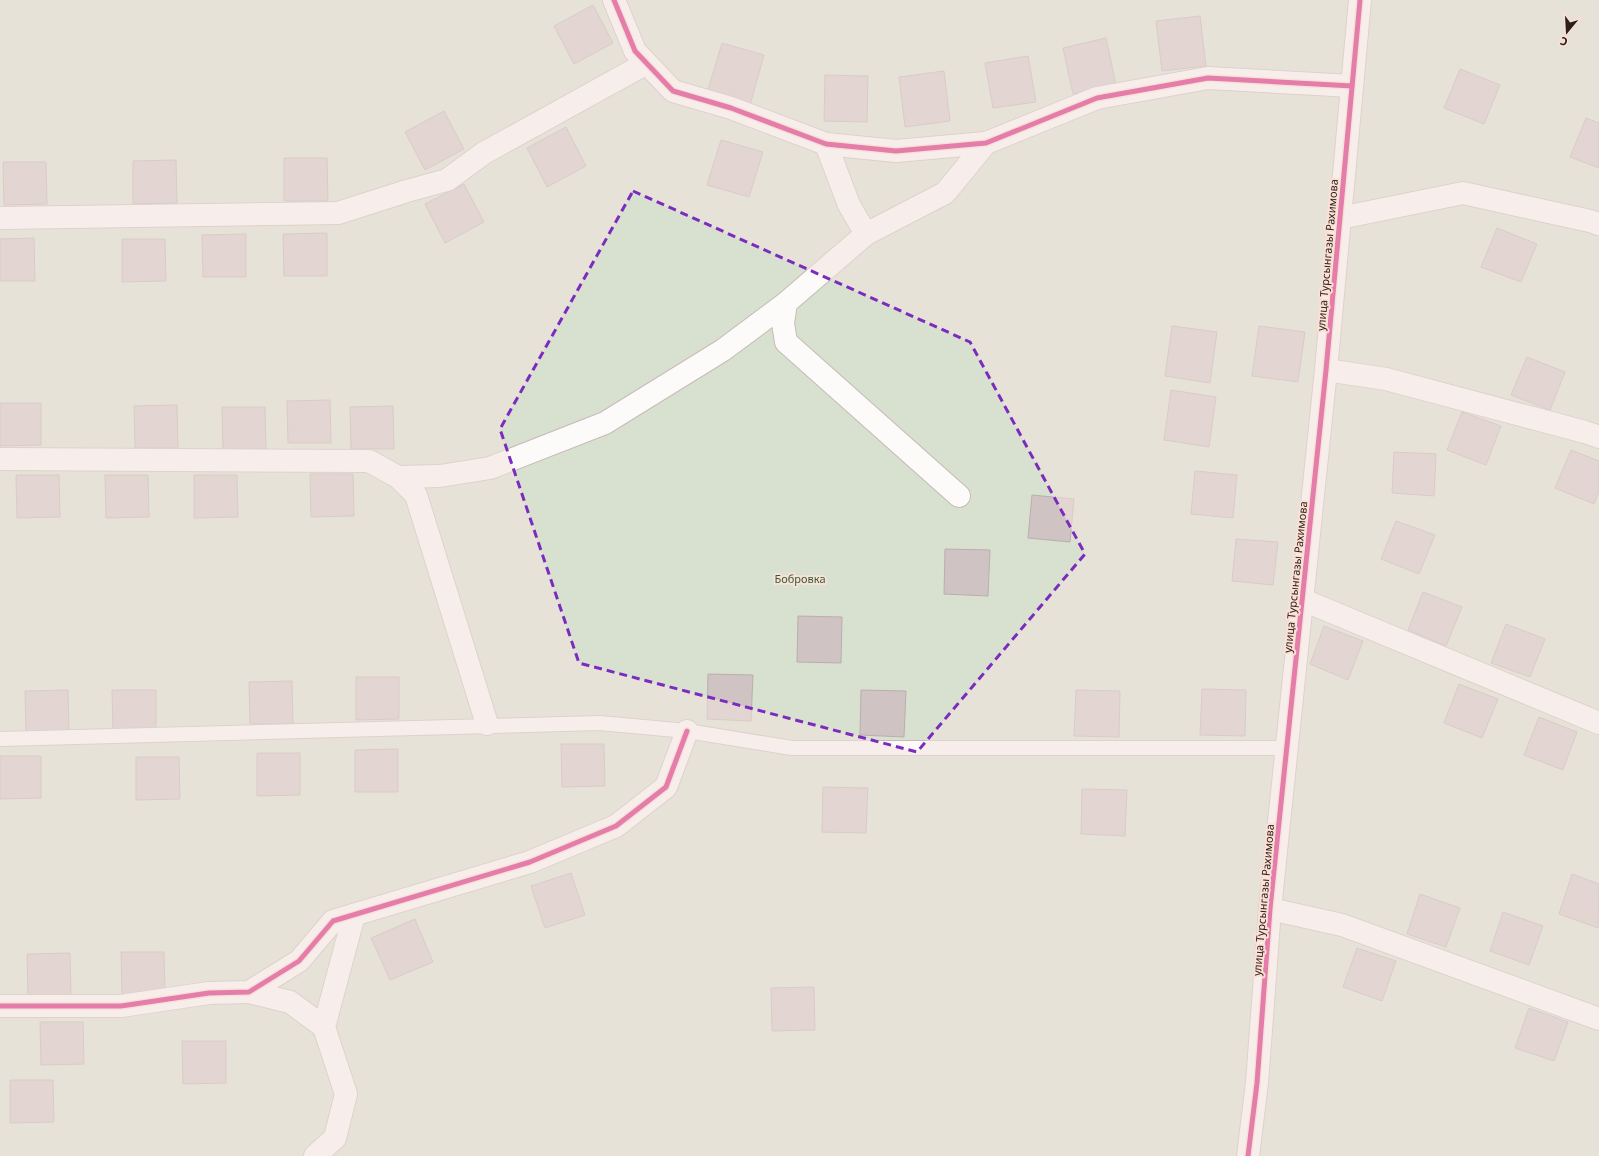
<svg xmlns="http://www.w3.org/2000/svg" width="1599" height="1156" font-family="'Noto Sans',sans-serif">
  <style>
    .green { fill: #d8e0d0 }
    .building { fill: #cfc3c3; stroke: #baaeae }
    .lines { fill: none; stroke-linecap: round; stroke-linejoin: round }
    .lane-casing { stroke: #c7bbb6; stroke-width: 16 }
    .street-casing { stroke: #c7bbb6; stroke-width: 24 }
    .secondary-casing { stroke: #c7bbb6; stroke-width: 24 }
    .lane { stroke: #fdfbfa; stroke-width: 14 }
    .street { stroke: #fdfbfa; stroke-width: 22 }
    .secondary { stroke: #fdfbfa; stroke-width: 22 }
    .cycleway-casing { stroke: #fce0d5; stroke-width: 8 }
    .cycleway { stroke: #d6006c; stroke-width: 5 }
    .marked { fill: none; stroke: #7b2cbf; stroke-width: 3; stroke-dasharray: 8 5; stroke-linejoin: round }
    .labels { text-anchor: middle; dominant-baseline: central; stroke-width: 4; stroke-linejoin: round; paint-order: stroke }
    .street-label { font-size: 11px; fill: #2a201c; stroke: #fce0d5 }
    .park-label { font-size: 11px; fill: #2d6039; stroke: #fce0d5 }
  </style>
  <rect width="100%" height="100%" fill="#f3e4de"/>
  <rect class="green" x="0" y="0" width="1599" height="1156"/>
  <g class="building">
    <path d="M593 5 613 43 574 64 554 26Z"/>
    <path d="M1200 16 1206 66 1162 71 1156 21Z"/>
    <path d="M1106 38 1116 85 1073 94 1063 48Z"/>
    <path d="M722 43 764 55 750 105 707 93Z"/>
    <path d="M1028 56 1036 102 993 108 985 63Z"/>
    <path d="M1460 69 1500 85 1484 124 1444 108Z"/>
    <path d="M944 71 950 121 905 127 899 77Z"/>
    <path d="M825 75 868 76 867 122 824 121Z"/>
    <path d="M444 111 464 149 425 170 405 132Z"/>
    <path d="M1586 118 1599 123V168L1570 157Z"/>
    <path d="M566 127 586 166 547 187 527 148Z"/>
    <path d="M721 140 763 152 749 197 707 185Z"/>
    <path d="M284 158H327L328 201H284Z"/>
    <path d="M176 160 177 203 133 204V161Z"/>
    <path d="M3 162H46L47 204 4 205Z"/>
    <path d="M464 184 484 222 445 243 425 204Z"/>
    <path d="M1497 228 1537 244 1521 282 1481 267Z"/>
    <path d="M327 233V276H284L283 234Z"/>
    <path d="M246 234V277H203L202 235Z"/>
    <path d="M34 238 35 281H0V239Z"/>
    <path d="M122 239H165L166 281 122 282Z"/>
    <path d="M1172 326 1217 332 1210 383 1165 376Z"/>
    <path d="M1259 326 1305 332 1298 382 1252 376Z"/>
    <path d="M1527 357 1565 372 1550 410 1511 395Z"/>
    <path d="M1171 390 1216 397 1209 447 1164 440Z"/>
    <path d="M330 400 331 443H288L287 401Z"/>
    <path d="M0 403H41V445L0 446Z"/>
    <path d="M177 405 178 448H135L134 406Z"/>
    <path d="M393 406 394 449H351L350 407Z"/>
    <path d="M222 407H265L266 449 223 450Z"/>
    <path d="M1462 412 1501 426 1486 465 1447 450Z"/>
    <path d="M1571 450 1599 461V491L1594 504 1555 488Z"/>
    <path d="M1394 452 1436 454 1434 496 1392 493Z"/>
    <path d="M1195 471 1237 475 1233 518 1191 514Z"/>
    <path d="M310 474H353L354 516 311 517Z"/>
    <path d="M16 475H59L60 517 17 518Z"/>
    <path d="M105 475H148L149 517 106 518Z"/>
    <path d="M194 475H237L238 517 194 518Z"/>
    <path d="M1032 495 1074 499 1070 542 1028 538Z"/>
    <path d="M1396 521 1435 535 1419 574 1381 559Z"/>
    <path d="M1236 539 1278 542 1273 585 1232 581Z"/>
    <path d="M945 549 990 550 988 596 944 594Z"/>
    <path d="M1423 592 1462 607 1446 646 1408 630Z"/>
    <path d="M798 616 842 617 841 663 797 662Z"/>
    <path d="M1506 624 1545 639 1530 677 1491 663Z"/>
    <path d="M1324 626 1363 641 1348 680 1310 664Z"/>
    <path d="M708 674 753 675 751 721 707 719Z"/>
    <path d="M356 677H399V719L356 720Z"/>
    <path d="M292 681 293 724H250L249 682Z"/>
    <path d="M1459 684 1498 699 1482 738 1444 723Z"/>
    <path d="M1202 689 1246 690 1245 736 1200 735Z"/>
    <path d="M68 690 69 733H26L25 691Z"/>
    <path d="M112 690H156V732L113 733Z"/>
    <path d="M861 690 906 691 904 737 860 735Z"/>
    <path d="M1076 690 1120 691 1119 737 1074 736Z"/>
    <path d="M1539 717 1577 732 1563 770 1524 755Z"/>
    <path d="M561 744H604L605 786 562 787Z"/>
    <path d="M398 749V792H355V750Z"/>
    <path d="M257 753H300V795L257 796Z"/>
    <path d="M0 756H41V798L0 799Z"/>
    <path d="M136 757H179L180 799 136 800Z"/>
    <path d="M823 787 868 788 866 833 822 832Z"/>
    <path d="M1082 789 1127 790 1125 836 1081 834Z"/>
    <path d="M571 873 585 915 545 928 531 886Z"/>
    <path d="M1572 874 1599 884 1598 928 1559 914Z"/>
    <path d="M1420 894 1460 908 1446 947 1407 934Z"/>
    <path d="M1503 912 1543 926 1529 965 1490 951Z"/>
    <path d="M415 919 433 962 390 980 371 938Z"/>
    <path d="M1357 948 1396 961 1382 1001 1343 987Z"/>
    <path d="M121 952H164L165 994 122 995Z"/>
    <path d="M70 953 71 996H28L27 954Z"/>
    <path d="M814 987 815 1030 772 1031 771 988Z"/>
    <path d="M1529 1008 1568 1022 1554 1061 1515 1048Z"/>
    <path d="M40 1022H83L84 1064 41 1065Z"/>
    <path d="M182 1041H226V1083L183 1084Z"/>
    <path d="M10 1080H53L54 1122 10 1123Z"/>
  </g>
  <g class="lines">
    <defs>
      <path id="lane" d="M0 739 600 723 687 731 792 748H1288"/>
      <g id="street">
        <path d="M614 0 635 51 673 91 731 108 826 144 896 151 986 143 1097 98 1208 78 1352 86"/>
        <path d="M826 144 849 205 866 234"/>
        <path d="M0 218 338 213 407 191 447 180 484 153 645 64"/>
        <path d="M1340 218 1463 193 1590 221 1599 224"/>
        <path d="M1326 370 1386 379 1585 432 1599 437"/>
        <path d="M0 459 369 461 398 477 416 495 487 724"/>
        <path d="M398 477 440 476 490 468 605 423 723 350 786 303"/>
        <path d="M959 496 786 342 783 323 786 303 866 234 945 193 986 143"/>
        <path d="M1303 600 1599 723"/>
        <path d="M1270 909 1342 925 1599 1019"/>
        <path d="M249 992 290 1002 324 1027"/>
        <path d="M0 1006H121L209 993 249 992 299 961 333 921 530 862 616 826 666 787 687 731"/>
        <path d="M315 1156 335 1138 346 1094 324 1027 354 915"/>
      </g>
      <path id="secondary" d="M1248 1156 1257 1083 1270 909 1326 370 1360 0"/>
    </defs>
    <use href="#lane" class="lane-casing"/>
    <use href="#street" class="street-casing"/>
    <use href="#secondary" class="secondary-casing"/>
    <use href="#lane" class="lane"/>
    <use href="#street" class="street"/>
    <use href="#secondary" class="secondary"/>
    <defs>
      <g id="cycleway">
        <path d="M614 0 635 51 673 91 731 108 826 144 896 151 986 143 1097 98 1208 78 1352 86"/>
        <path d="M0 1006H121L209 993 249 992 299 961 333 921 530 862 616 826 666 787 687 731"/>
        <path d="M1248 1156 1257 1083 1270 909 1326 370 1360 0"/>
      </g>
    </defs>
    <use href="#cycleway" class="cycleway-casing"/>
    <use href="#cycleway" class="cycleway"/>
  </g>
  <path d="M0 0H1599V1156H0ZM633 191 970 342 1085 554 917 752 579 663 500 429Z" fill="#f3e4de" fill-opacity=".55" fill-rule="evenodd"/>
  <path class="marked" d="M633 191 970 342 1085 554 917 752 579 663 500 429Z"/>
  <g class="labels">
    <g class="street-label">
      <text transform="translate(1327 255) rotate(-85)">улица Турсынгазы Рахимова</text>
      <text transform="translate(1295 577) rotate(-84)">улица Турсынгазы Рахимова</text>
      <text transform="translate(1263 900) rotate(-85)">улица Турсынгазы Рахимова</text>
    </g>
    <g class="park-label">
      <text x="800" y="578">Бобровка</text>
    </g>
  </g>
  <g transform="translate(1567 32) rotate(198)" stroke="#fce0d5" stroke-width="3" paint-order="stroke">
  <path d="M0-3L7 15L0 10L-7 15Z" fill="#2a201c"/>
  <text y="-6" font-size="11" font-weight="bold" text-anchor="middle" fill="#2a201c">С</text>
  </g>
</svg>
